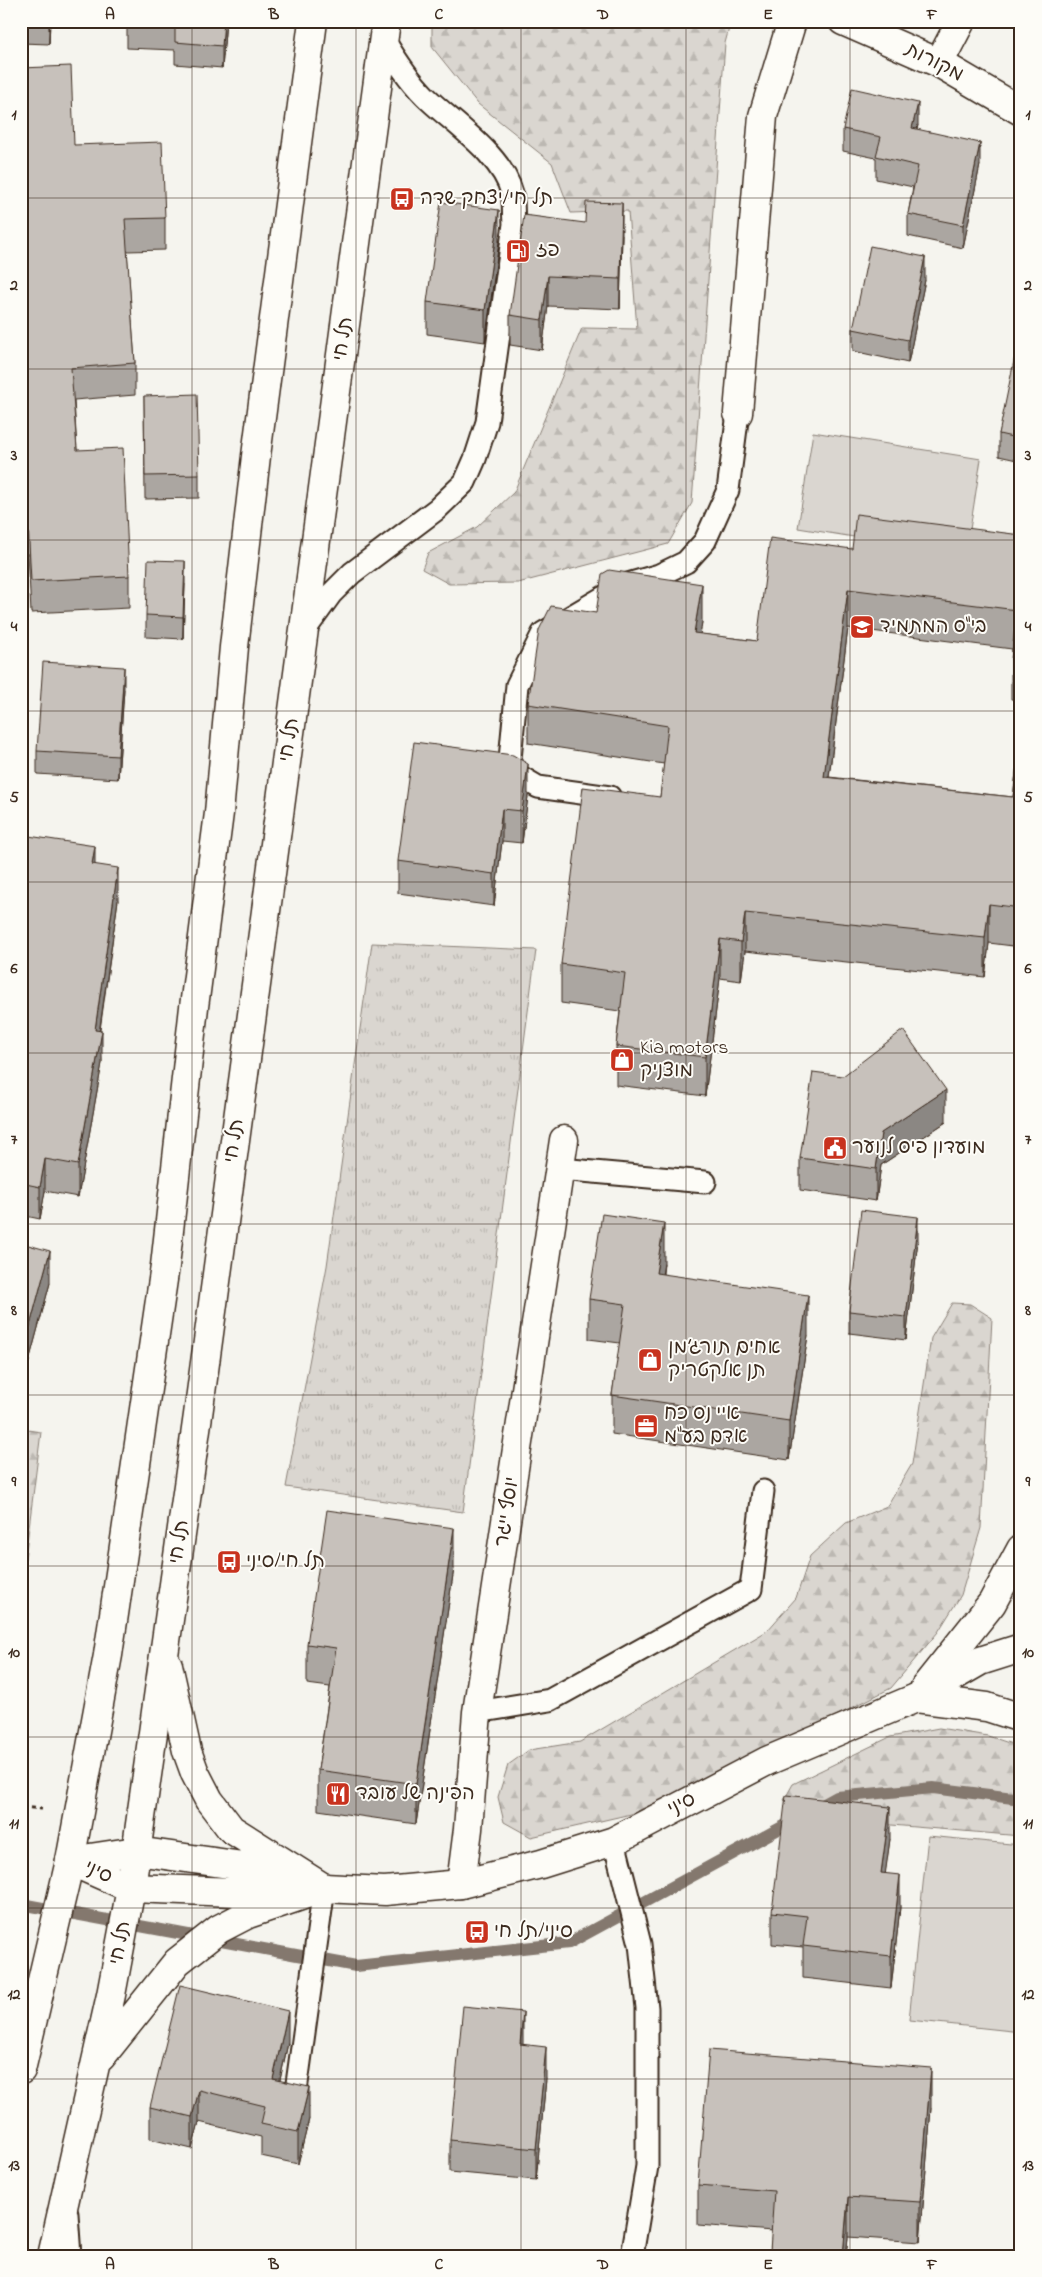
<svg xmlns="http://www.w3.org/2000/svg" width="1042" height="2277" font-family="'Indie Flower','Playpen Sans Hebrew',sans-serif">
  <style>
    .grass { fill: url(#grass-tufts); stroke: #8a8077 }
    .forest { fill: url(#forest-firs); stroke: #8a8077 }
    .pitch { fill: #dad6d0; stroke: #8a8077 }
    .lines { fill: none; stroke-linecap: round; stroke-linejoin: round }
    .stream { stroke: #84786e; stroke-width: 12 }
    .service-casing { stroke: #3b2a1e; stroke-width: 25 }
    .minor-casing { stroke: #3b2a1e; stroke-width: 31 }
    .tertiary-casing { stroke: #3b2a1e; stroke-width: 31 }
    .trunk-casing { stroke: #3b2a1e; stroke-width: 31 }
    .path { stroke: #3b2a1e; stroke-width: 3; stroke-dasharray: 5 4; stroke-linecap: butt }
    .service { stroke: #fdfcf7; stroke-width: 21 }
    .minor { stroke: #fdfcf7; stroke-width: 28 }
    .tertiary { stroke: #fdfcf7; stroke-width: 28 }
    .trunk { stroke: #fdfcf7; stroke-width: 28 }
    .wall { fill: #aba6a1; stroke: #3b2a1e }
    .shaded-wall { fill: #8b8783; stroke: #3b2a1e }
    .building { fill: #c7c1bb; stroke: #3b2a1e }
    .grid { fill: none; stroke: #3b2a1e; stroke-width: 1; stroke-opacity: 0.55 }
    .labels { text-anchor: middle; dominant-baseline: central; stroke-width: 4; stroke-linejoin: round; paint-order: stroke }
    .street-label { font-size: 20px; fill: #3b2a1e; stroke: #fdfcf7 }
    .poi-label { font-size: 20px; fill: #3b2a1e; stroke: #fdfcf7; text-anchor: start }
    .neatline { fill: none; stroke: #3b2a1e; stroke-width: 2 }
    .grid-label { font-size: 16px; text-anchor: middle; font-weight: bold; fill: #3b2a1e }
  </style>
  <defs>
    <pattern id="grass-tufts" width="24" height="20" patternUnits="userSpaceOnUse" patternTransform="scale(1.25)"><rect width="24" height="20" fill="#dad6d0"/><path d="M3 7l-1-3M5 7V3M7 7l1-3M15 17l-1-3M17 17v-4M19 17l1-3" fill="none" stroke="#bcb8b2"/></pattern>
    <pattern id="forest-firs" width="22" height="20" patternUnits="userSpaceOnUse" patternTransform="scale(1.25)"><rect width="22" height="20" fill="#dad6d0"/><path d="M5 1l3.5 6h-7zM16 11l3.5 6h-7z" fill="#bcb8b2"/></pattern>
  </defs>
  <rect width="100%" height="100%" fill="#f5f4ee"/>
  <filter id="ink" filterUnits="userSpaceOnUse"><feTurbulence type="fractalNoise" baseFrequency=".02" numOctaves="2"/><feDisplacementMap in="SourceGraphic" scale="10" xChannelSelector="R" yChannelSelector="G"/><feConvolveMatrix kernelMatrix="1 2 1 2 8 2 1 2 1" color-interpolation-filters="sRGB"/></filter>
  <g filter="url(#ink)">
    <path class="grass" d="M372 943 536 950 463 1512 286 1487 327 1266Z"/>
    <g class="forest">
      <path d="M432 21H731L725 43 692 503 668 544 518 583 449 584 422 569 428 553 477 527 514 492 582 328 637 329 628 211 571 213 552 163 478 104 432 47Z"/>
      <path d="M952 1303 970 1304 992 1318 981 1528 961 1595 938 1632 891 1688 749 1760 631 1814 531 1837 504 1822 498 1797 508 1765 529 1750 580 1742 767 1631 796 1598 810 1556 846 1523 887 1506 912 1464 931 1338Z"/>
      <path d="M21 1429 41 1432 21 1591Z"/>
      <path d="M939 1728 988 1736 1021 1747V1836L809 1818 784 1800 793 1784 890 1737Z"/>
    </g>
    <g class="pitch">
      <path d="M813 432 981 459 966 555 798 528Z"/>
      <path d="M928 1836 1021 1845V2032L909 2020Z"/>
    </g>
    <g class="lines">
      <g class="stream">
        <path d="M817 1808 837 1797 933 1788 1021 1799"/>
        <path d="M21 1904 356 1966 569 1943 795 1820"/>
      </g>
      <defs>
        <g id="service">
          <path d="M305 630 331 594 352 573 437 509 465 482 475 459 487 422 514 224C513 214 514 202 512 193 502 154 452 123 425 96 408 79 396 60 384 40"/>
          <path d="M610 797 538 787 509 770 517 685 543 633 624 585 659 575 686 562 705 541 728 490 738 413"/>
          <path d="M560 1169 705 1182"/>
          <path d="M477 1712 550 1700 751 1589 763 1491"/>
          <path d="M614 1841 640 1944 647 2008V2166L632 2256"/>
          <path d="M295 2098 324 1888"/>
          <path d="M67 2214 70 2256"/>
        </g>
        <g id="minor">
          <path d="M843 21 939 63 1021 111"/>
          <path d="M939 63 961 21"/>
          <path d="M738 413 763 116 792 21"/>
          <path d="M461 1884 468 1829 477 1712 564 1140"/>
        </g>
        <g id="tertiary">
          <path d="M925 1687 992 1603 1021 1549"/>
          <path d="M916 1698 987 1707 1021 1718"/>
          <path d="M70 1861 131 1888 259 1893 324 1888 385 1891 461 1884 541 1864 614 1841 767 1761 916 1698 980 1661 1021 1648"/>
          <path d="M70 1861 136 1851 250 1867 308 1883"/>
        </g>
        <g id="trunk">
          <path d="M168 1665 187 1751 195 1773 209 1800 231 1829 324 1888"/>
          <path d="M101 2057 177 1962 219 1929 248 1914 324 1888"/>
          <path d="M21 2070 70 1861 108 1655 165 1266 194 1007 219 813 234 647 256 456 313 21"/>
          <path d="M52 2256 111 1995 131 1888 198 1415 386 21"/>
        </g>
      </defs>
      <use href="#service" class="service-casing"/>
      <use href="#minor" class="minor-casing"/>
      <use href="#tertiary" class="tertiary-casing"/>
      <use href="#trunk" class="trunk-casing"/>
      <path class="path" d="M21 1807 42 1809"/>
      <use href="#service" class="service"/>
      <use href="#minor" class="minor"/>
      <use href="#tertiary" class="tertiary"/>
      <use href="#trunk" class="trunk"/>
    </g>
    <g class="wall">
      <path d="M21 21H50L49 44 21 43Z"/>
      <path d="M226 21 222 68 175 64V50L127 48V25Z"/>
      <path d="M21 68 74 145 165 218V250L127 251 135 363V395L74 400 77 450 129 576V608L31 613 28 554 21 555Z"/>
      <path d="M918 125 917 129 980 165 963 248 908 236V214L913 187 876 179V158L843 151V129Z"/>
      <path d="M585 223 622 234 620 309 548 306 542 350 510 345V315Z"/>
      <path d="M499 242 485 342 427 334V302Z"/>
      <path d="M925 280 908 363 853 351V329Z"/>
      <path d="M1021 352V461L999 456V434Z"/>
      <path d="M144 396 199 475V498L145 499Z"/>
      <path d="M1021 535V700L1011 699V660L1012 649 848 628 829 777 1013 797 1021 733V947L989 943 985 977 745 951 741 981 720 978 705 1096 616 1085V1046L620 1011 561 1003V964L660 797 664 764 528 743V704L596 613 702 622 700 634 757 641 852 549Z"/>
      <path d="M185 584 183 639 146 637V615Z"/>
      <path d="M124 689 118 779 37 774V751Z"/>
      <path d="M528 796 522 843 502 841 494 906 398 893V861Z"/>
      <path d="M21 837 95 864 118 900 100 1030 102 1063 78 1197 45 1191 40 1219 21 1215Z"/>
      <path d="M946 1122 881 1165 876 1201 800 1190V1158Z"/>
      <path d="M918 1240 906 1340 849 1333V1311Z"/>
      <path d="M21 1243 50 1283 25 1376 21 1375Z"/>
      <path d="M664 1263 663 1274 808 1335 789 1460 612 1434V1395L620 1343 589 1339V1299Z"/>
      <path d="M454 1568 416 1824 318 1810V1770L330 1687 307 1684V1644Z"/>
      <path d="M890 1839 885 1873 900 1907 891 1988 803 1978V1947L772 1944V1912Z"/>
      <path d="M288 2043 280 2080 309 2119 298 2164 261 2156V2137L199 2122 192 2149 150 2139V2107Z"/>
      <path d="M523 2045 546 2079 536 2180 450 2172V2140Z"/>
      <path d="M931 2108 920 2242 848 2237 846 2256H770L772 2231 698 2225V2185Z"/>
    </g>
    <g class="shaded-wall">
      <path d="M49 21H50L49 44Z"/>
      <path d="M224 21H226L222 68V46Z"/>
      <path d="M918 103V125L912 151V128Z"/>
      <path d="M980 143V165L963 248V225Z"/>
      <path d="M622 203V234L620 309V279Z"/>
      <path d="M499 210V242L485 342V310Z"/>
      <path d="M925 257V280L908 363V340Z"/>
      <path d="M548 276V306L542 350V320Z"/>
      <path d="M185 561V584L183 639V617Z"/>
      <path d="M702 584V622L694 672V633Z"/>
      <path d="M848 589V628L824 815V777Z"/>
      <path d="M124 667V689L118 779V756Z"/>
      <path d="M528 764V796L522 843V811Z"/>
      <path d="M502 809V841L494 906V874Z"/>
      <path d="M95 846V878L92 864Z"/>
      <path d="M118 868V900L95 1062V1030Z"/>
      <path d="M989 904V943L985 977V938Z"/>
      <path d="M745 913V951L741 981V942Z"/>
      <path d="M720 939V978L705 1096V1057Z"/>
      <path d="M102 1031V1063L78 1197V1165Z"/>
      <path d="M946 1090V1122L881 1165 876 1201V1169L881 1133Z"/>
      <path d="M45 1159V1191L40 1219V1187Z"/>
      <path d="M918 1217V1240L906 1340V1317Z"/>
      <path d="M664 1223V1263L656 1313V1273Z"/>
      <path d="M50 1251V1283L25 1376V1344Z"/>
      <path d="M808 1295V1335L789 1460V1421Z"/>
      <path d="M454 1528V1568L416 1824V1784Z"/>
      <path d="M890 1807V1839L881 1905V1873Z"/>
      <path d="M900 1875V1907L891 1988V1956Z"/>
      <path d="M288 2011V2043L273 2111V2079Z"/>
      <path d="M523 2012V2044L520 2076V2044Z"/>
      <path d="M546 2047V2079L536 2180V2149Z"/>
      <path d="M931 2068V2108L920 2242V2202Z"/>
      <path d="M309 2087V2119L298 2164V2132Z"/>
      <path d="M199 2090V2122L192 2149V2117Z"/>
      <path d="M848 2197V2237L846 2256H843Z"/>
    </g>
    <g class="building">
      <path d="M127 21H224L222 46 175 42V28L127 25Z"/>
      <path d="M71 66 74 145 162 142 165 218 125 219 135 363 71 368 77 450 123 448 129 576 31 581 28 522 21 523V68Z"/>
      <path d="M852 88 918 103 912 128 980 143 963 225 908 214 918 166 876 156 881 137 843 129Z"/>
      <path d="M441 202 499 210 485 310 427 302Z"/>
      <path d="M586 202 622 203 620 279 548 276 542 320 510 315 524 215 585 223Z"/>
      <path d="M870 246 925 257 908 340 853 329Z"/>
      <path d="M1016 351 1021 352V439L999 434Z"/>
      <path d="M197 394 199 475 145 476 144 396Z"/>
      <path d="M856 514 1021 535V662L1011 660 1017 610 848 589 824 777 1013 797 1021 733V908L989 904 985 938 745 913 741 942 720 939 705 1057 616 1046 625 973 561 964 583 787 660 797 668 726 528 704 539 630 551 606 596 613 602 574 609 570 702 584 694 633 757 641 770 538 852 549Z"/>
      <path d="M148 560 185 561 183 617 146 615Z"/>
      <path d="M43 662 124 667 118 756 37 751Z"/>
      <path d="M414 742 513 755 528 764 522 811 502 809 494 874 398 861Z"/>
      <path d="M22 835 95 846 92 864 118 868 95 1030 102 1031 78 1165 45 1159 40 1187 21 1183Z"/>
      <path d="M903 1030 946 1090 881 1133 876 1169 800 1158 813 1072 843 1076Z"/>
      <path d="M861 1210 918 1217 906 1317 849 1311Z"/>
      <path d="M602 1214 664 1223 656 1273 808 1295 789 1421 612 1395 625 1304 589 1299Z"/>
      <path d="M21 1243 50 1251 25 1344 21 1343Z"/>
      <path d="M327 1510 454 1528 416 1784 318 1770 336 1648 307 1644Z"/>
      <path d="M786 1795 890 1807 881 1873 900 1875 891 1956 803 1946 807 1916 772 1912Z"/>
      <path d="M180 1985 288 2011 273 2079 309 2087 298 2132 261 2124 265 2106 199 2090 192 2117 150 2107Z"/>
      <path d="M463 2006 523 2012 520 2044 546 2047 536 2149 450 2140Z"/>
      <path d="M709 2050 931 2068 920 2202 848 2197 843 2256H833L770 2251 774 2191 698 2185Z"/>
      <path d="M408 2253 429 2256H408Z"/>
    </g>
  </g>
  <path class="grid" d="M192 21V2256M356 21V2256M521 21V2256M686 21V2256M850 21V2256M21 198H1021M21 369H1021M21 540H1021M21 711H1021M21 882H1021M21 1053H1021M21 1224H1021M21 1395H1021M21 1566H1021M21 1737H1021M21 1908H1021M21 2079H1021"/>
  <defs>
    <symbol id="bus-square" viewBox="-11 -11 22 22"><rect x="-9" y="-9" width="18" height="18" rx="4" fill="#c8321e" stroke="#fdfcf7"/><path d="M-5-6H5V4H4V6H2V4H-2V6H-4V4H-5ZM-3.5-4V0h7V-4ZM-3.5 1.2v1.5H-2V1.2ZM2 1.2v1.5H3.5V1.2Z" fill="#fff"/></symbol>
    <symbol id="fuel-square" viewBox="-11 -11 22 22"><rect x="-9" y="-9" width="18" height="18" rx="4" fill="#c8321e" stroke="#fdfcf7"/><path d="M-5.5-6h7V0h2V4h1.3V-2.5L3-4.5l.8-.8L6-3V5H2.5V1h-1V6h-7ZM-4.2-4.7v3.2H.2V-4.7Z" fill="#fff"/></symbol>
    <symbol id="school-square" viewBox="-11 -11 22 22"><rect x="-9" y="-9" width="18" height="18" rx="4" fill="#c8321e" stroke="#fdfcf7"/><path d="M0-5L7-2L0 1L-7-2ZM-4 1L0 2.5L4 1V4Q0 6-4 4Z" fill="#fff"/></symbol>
    <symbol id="shop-square" viewBox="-11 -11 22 22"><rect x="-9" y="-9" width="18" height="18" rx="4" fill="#c8321e" stroke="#fdfcf7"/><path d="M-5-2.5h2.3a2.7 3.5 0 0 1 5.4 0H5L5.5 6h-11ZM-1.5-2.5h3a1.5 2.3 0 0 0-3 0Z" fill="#fff"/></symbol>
    <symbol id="civic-square" viewBox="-11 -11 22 22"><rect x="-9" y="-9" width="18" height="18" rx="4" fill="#c8321e" stroke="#fdfcf7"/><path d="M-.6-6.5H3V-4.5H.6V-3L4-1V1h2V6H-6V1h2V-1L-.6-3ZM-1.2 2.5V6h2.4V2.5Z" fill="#fff"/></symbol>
    <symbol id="office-square" viewBox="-11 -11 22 22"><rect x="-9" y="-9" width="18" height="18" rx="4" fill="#c8321e" stroke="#fdfcf7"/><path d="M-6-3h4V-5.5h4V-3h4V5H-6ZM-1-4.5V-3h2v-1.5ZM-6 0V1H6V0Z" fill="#fff"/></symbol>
    <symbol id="restaurant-square" viewBox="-11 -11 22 22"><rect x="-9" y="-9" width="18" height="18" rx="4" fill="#c8321e" stroke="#fdfcf7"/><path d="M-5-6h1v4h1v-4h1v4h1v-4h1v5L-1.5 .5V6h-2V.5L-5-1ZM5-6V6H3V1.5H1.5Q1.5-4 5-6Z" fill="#fff"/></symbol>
  </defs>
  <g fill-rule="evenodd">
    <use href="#bus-square" x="388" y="185" width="28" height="28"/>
    <use href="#fuel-square" x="504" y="237" width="28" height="28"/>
    <use href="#school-square" x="848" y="613" width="28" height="28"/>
    <use href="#shop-square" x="608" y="1046" width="28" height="28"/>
    <use href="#civic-square" x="821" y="1134" width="28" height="28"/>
    <use href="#shop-square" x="636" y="1346" width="28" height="28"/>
    <use href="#office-square" x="632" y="1412" width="28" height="28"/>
    <use href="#bus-square" x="215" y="1548" width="28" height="28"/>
    <use href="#restaurant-square" x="324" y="1780" width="28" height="28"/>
    <use href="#bus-square" x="463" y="1918" width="28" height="28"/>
  </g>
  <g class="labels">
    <g class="street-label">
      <text transform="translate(934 63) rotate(27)">מקורות</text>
      <text transform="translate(344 339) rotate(-82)">תל חי</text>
      <text transform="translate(290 740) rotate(-82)">תל חי</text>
      <text transform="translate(235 1141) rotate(-82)">תל חי</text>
      <text transform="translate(508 1512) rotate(-81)">יוסף ייגר</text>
      <text transform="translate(180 1542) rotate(-82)">תל חי</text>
      <text transform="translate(682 1805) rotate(-27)">סיני</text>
      <text transform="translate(98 1873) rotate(24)">סיני</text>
      <text transform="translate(121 1943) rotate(-80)">תל חי</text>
    </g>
    <g class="poi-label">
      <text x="420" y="199">תל חי/יצחק שדה</text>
      <text x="536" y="251">פז</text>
      <text x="880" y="627">בי"ס המתמיד</text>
      <text x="640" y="1048">Kia motors<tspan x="640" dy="23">מוצניק</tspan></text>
      <text x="852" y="1148">מועדון פיס לנוער</text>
      <text x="668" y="1348">אחים תורג׳מן<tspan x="668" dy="23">תן אלקטריק</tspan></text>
      <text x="664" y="1414">איי נס כח<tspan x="664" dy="23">אדם בע"מ</tspan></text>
      <text x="246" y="1562">תל חי/סיני</text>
      <text x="356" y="1794">הפינה של עובד</text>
      <text x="494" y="1932">סיני/תל חי</text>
    </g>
  </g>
  <rect width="1042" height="2277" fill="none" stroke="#fdfcf7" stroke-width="55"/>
  <rect x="28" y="28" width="986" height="2222" class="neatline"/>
  <g class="grid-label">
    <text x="110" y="19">A</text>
    <text x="274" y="19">B</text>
    <text x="439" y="19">C</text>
    <text x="603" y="19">D</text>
    <text x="768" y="19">E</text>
    <text x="932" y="19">F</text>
    <text x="14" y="119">1</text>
    <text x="1028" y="119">1</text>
    <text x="14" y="290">2</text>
    <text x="1028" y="290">2</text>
    <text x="14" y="460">3</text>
    <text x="1028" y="460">3</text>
    <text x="14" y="631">4</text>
    <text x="1028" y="631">4</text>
    <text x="14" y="802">5</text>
    <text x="1028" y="802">5</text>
    <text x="14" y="973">6</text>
    <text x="1028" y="973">6</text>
    <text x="14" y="1144">7</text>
    <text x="1028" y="1144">7</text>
    <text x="14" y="1315">8</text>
    <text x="1028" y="1315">8</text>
    <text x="14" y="1486">9</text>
    <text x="1028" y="1486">9</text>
    <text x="14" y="1657">10</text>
    <text x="1028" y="1657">10</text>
    <text x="14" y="1828">11</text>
    <text x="1028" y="1828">11</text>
    <text x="14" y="1999">12</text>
    <text x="1028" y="1999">12</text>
    <text x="14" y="2170">13</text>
    <text x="1028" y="2170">13</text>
    <text x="110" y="2269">A</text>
    <text x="274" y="2269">B</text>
    <text x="439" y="2269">C</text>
    <text x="603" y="2269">D</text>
    <text x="768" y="2269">E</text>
    <text x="932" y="2269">F</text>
  </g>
</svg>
